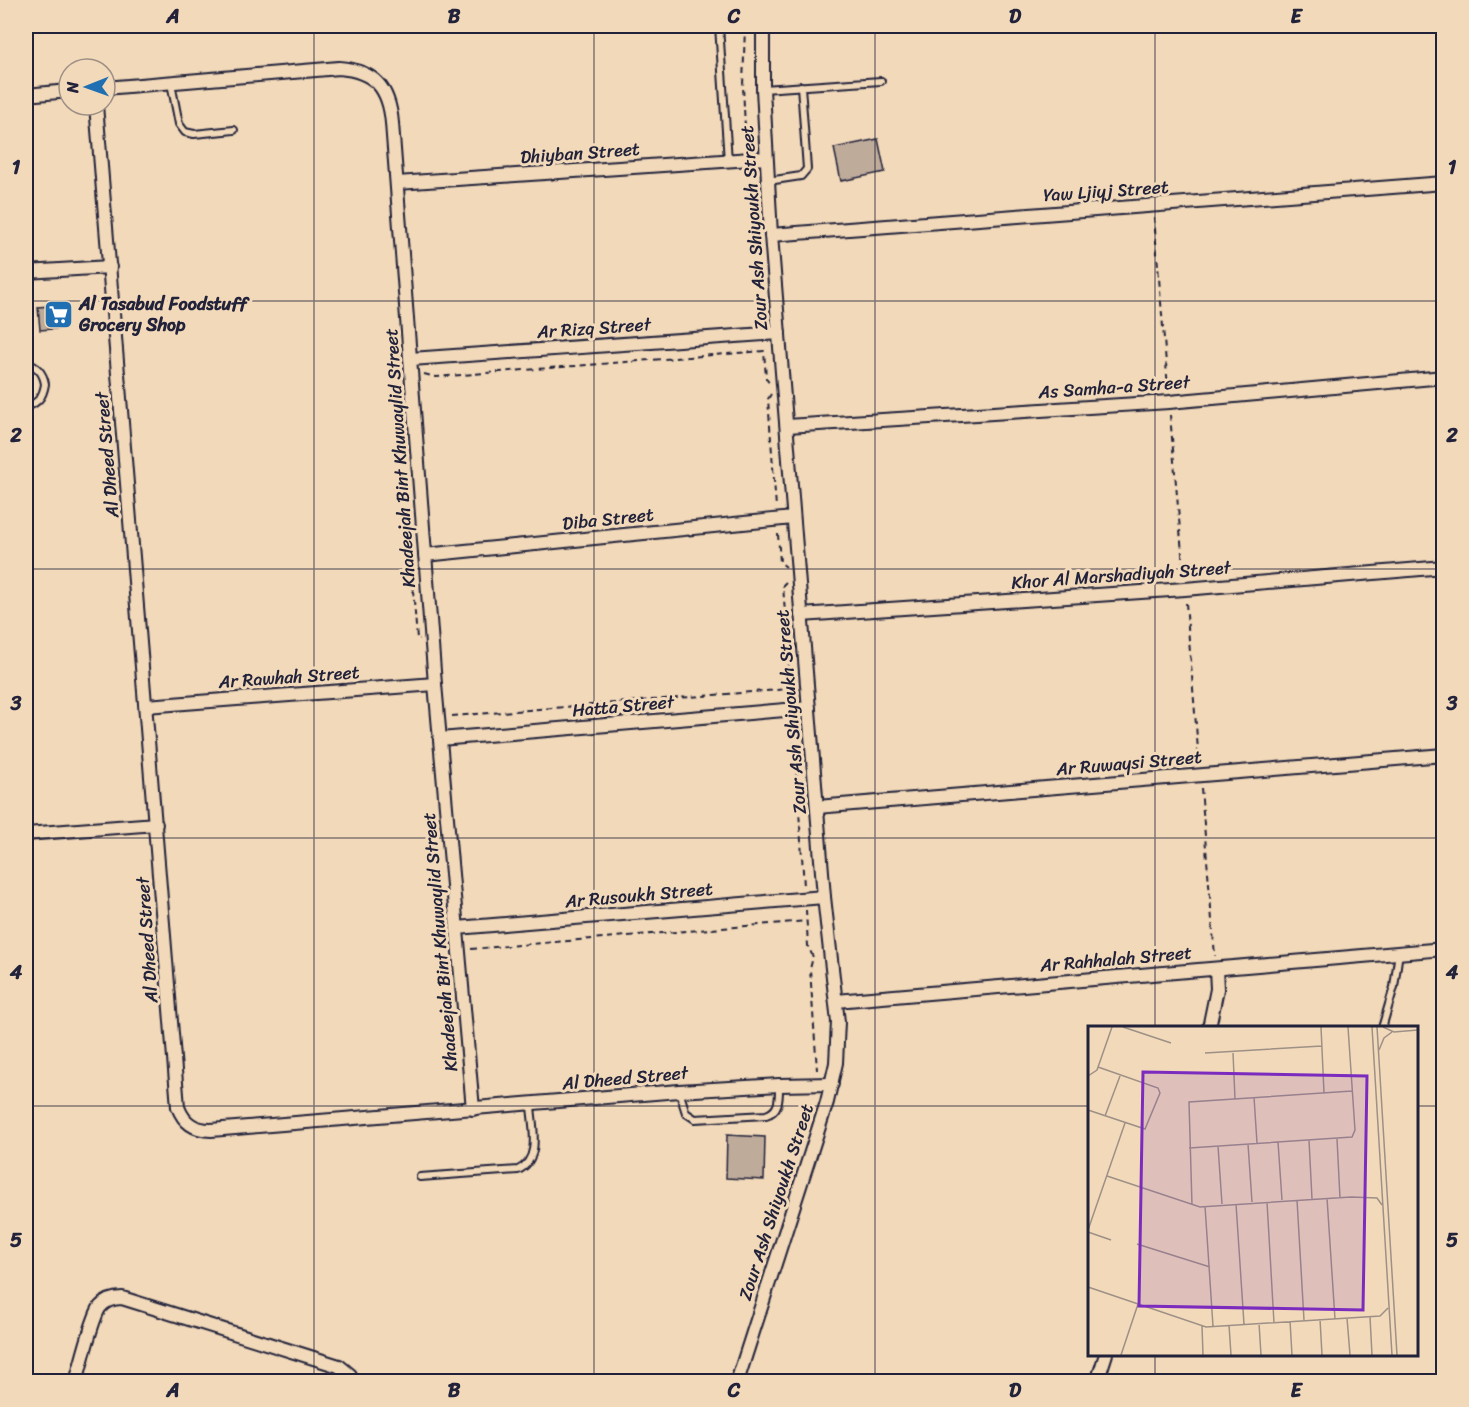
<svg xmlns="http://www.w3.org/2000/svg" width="1469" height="1407" font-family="Sriracha,sans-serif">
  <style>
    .building { fill: #beab9a; stroke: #22223b; stroke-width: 1.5 }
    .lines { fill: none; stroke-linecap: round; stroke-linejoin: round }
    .service-casing { stroke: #22223b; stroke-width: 10 }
    .minor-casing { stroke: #22223b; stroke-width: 16 }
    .path { stroke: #22223b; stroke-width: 2; stroke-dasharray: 6 4.5; stroke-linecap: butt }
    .service { stroke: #f1d9b9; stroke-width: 6 }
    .minor { stroke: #f1d9b9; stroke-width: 12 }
    .grid { fill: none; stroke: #22223b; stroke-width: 1.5; stroke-opacity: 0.55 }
    .labels { text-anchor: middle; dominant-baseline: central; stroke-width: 6; stroke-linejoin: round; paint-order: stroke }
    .street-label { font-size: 18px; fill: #22223b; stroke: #f1d9b9 }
    .poi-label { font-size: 18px; font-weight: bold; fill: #22223b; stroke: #f1d9b9; text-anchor: start }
    .inset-road { fill: none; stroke: #9e9087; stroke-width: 1.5 }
    .view { fill: #7b2cbf; fill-opacity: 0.15; stroke: #7b2cbf; stroke-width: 3 }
    .inset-edge { fill: none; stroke: #22223b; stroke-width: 3 }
    .neatline { fill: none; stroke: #22223b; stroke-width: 2 }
    .grid-label { font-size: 20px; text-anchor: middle; font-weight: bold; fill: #22223b }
  </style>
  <rect width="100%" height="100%" fill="#f1d9b9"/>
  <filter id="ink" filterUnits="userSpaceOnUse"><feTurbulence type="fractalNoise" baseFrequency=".0167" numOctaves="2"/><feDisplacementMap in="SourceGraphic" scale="12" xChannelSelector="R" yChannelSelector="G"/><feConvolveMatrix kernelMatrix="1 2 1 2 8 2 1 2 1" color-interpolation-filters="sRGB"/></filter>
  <g filter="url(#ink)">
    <g class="building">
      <path d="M878 139 885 172 841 181 834 148Z"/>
      <path d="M63 305 65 328 40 330 38 307Z"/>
      <path d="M727 1135 765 1137 764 1180 726 1178Z"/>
    </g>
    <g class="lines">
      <defs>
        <g id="service">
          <path d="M719 26 728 161"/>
          <path d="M171 83 179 124 185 132 194 134 234 130"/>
          <path d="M763 89 881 81"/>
          <path d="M768 181 801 176 807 169 801 86"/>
          <path d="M26 363C37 366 43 372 45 384 43 397 38 403 26 407"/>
          <path d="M1382 1028 1394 987 1399 952"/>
          <path d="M679 1091 686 1113 695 1119 766 1115C780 1111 779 1098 779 1085"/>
          <path d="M420 1177 518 1170C542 1159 532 1126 531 1105"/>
        </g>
        <g id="minor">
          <path d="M105 88 339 68C375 71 389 88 392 123L435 684 473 1109"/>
          <path d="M26 95 69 91"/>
          <path d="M96 105 178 1107C184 1123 194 1130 211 1130L679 1091 779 1085 832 1084"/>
          <path d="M397 183 766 158"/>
          <path d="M771 235 1444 183"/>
          <path d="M26 272 110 267"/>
          <path d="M411 359 779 333"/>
          <path d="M787 426 1169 402 1444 377"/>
          <path d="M425 555 793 518"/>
          <path d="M801 615 1185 589 1444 567"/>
          <path d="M146 706 435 684"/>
          <path d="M440 739 809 708"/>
          <path d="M817 807 1444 755"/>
          <path d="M26 834 156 824"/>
          <path d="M457 928 824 897"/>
          <path d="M836 1001 1444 949"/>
          <path d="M1209 1028 1217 989 1216 969"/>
          <path d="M76 1382C81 1365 92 1318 100 1307 106 1300 114 1298 122 1298L339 1366 350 1375 354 1382"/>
          <path d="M737 1382 827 1102 836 1063 838 1022 824 897 771 235 763 89V26"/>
          <path d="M1097 1382 1106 1354"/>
        </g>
      </defs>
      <use href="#service" class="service-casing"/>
      <use href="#minor" class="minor-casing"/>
      <g class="path">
        <path d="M745 26 743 86 746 148"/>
        <path d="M1154 217 1168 388"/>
        <path d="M424 374 436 377 764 351 766 378 769 383"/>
        <path d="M771 394 768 399 776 507"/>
        <path d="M1170 415 1184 576"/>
        <path d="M778 534 780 562 786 567"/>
        <path d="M409 537 417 639H420"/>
        <path d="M786 582 783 585 791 698"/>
        <path d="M1186 603 1199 762"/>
        <path d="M452 716 790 689"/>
        <path d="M793 721 804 886"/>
        <path d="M1201 788 1215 956"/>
        <path d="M806 910 808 946 813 957 810 969 817 1070"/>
        <path d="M471 949 806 921"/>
      </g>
      <use href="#service" class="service"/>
      <use href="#minor" class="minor"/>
    </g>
  </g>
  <path class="grid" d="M314 26V1382M594 26V1382M875 26V1382M1155 26V1028M26 301H1444M26 569H1444M26 838H1444M26 1106H1090M1416 1106H1444M1155 1354V1382"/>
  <defs>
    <symbol id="supermarket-square" viewBox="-11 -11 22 22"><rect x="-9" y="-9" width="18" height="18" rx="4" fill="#1f6fb2" stroke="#f1d9b9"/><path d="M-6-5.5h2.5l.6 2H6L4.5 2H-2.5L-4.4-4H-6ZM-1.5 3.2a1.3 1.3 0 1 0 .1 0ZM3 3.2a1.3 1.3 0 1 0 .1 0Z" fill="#fff"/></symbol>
  </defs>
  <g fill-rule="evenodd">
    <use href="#supermarket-square" x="42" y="298" width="33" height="33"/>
  </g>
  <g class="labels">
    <g class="street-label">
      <text transform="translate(580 153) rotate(-4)">Dhiyban Street</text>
      <text transform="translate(1106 191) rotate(-4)">Yaw Ljiyj Street</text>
      <text transform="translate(754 228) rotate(-94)">Zour Ash Shiyoukh Street</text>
      <text transform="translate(594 328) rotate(-4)">Ar Rizq Street</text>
      <text transform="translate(1114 387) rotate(-4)">As Samha-a Street</text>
      <text transform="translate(107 455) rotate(-95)">Al Dheed Street</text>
      <text transform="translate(400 458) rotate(-94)">Khadeejah Bint Khuwaylid Street</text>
      <text transform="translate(608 519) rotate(-6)">Diba Street</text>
      <text transform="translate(1121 575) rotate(-4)">Khor Al Marshadiyah Street</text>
      <text transform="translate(289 677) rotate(-4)">Ar Rawhah Street</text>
      <text transform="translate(623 706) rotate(-5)">Hatta Street</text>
      <text transform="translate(791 712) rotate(-95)">Zour Ash Shiyoukh Street</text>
      <text transform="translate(1129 763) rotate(-5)">Ar Ruwaysi Street</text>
      <text transform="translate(639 895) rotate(-5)">Ar Rusoukh Street</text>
      <text transform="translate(147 940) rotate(-94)">Al Dheed Street</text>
      <text transform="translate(440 942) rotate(-95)">Khadeejah Bint Khuwaylid Street</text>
      <text transform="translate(1116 959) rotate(-5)">Ar Rahhalah Street</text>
      <text transform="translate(625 1078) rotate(-5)">Al Dheed Street</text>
      <text transform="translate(776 1202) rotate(-72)">Zour Ash Shiyoukh Street</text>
    </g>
    <g class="poi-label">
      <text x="79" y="304">Al Tasabud Foodstuff<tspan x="79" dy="21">Grocery Shop</tspan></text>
    </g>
  </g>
  <g transform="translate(1088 1026)">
    <rect width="330" height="330" fill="#f1d9b9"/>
    <path class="inset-road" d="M35 1 83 17M233 1 236 67M284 1 304 329M289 1 309 329M295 1 306 6 330 4M291 24 296 12 304 6M117 27 234 20M145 27 147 73M0 50 9 44 24 1M166 71 169 117M0 84 57 103 72 67 70 62 10 41M17 90 32 50M249 113 252 172M221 114 224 173M190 116 194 174M160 118 164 176M130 120 134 178M101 122 264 111 267 104 260 1M19 150 112 181 263 171 289 172 294 179M239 172 247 293M209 174 216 294M179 176 186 297M148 178 156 298M104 179 101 76 264 65M117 180 125 300M0 204 37 97M0 206 23 214M49 218 122 241M0 261 118 301 292 290 300 282M282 291 284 329M259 292 262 329M232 293 234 329M202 295 204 329M171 297 173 329M141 299 143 329M114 300 115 329M33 329 50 278"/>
    <path class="view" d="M55 46 279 50 275 284 51 280Z"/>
    <rect width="330" height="330" class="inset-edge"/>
  </g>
  <rect width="1469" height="1407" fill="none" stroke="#f1d9b9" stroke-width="66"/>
  <g transform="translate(87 87) rotate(269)"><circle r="28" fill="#f1d9b9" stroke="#9e9087" stroke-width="1.5"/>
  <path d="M0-4.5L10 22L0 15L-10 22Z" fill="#1f6fb2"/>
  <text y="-9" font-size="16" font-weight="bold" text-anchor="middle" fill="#22223b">N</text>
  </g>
  <rect x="33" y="33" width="1403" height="1341" class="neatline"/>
  <g class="grid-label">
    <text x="173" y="23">A</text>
    <text x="454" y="23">B</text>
    <text x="734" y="23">C</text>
    <text x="1015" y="23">D</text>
    <text x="1296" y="23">E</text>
    <text x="16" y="174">1</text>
    <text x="1452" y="174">1</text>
    <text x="16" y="442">2</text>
    <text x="1452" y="442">2</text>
    <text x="16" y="710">3</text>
    <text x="1452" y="710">3</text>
    <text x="16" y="979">4</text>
    <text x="1452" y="979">4</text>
    <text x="16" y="1247">5</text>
    <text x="1452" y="1247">5</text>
    <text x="173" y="1397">A</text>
    <text x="454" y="1397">B</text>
    <text x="734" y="1397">C</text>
    <text x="1015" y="1397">D</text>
    <text x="1296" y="1397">E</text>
  </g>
</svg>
